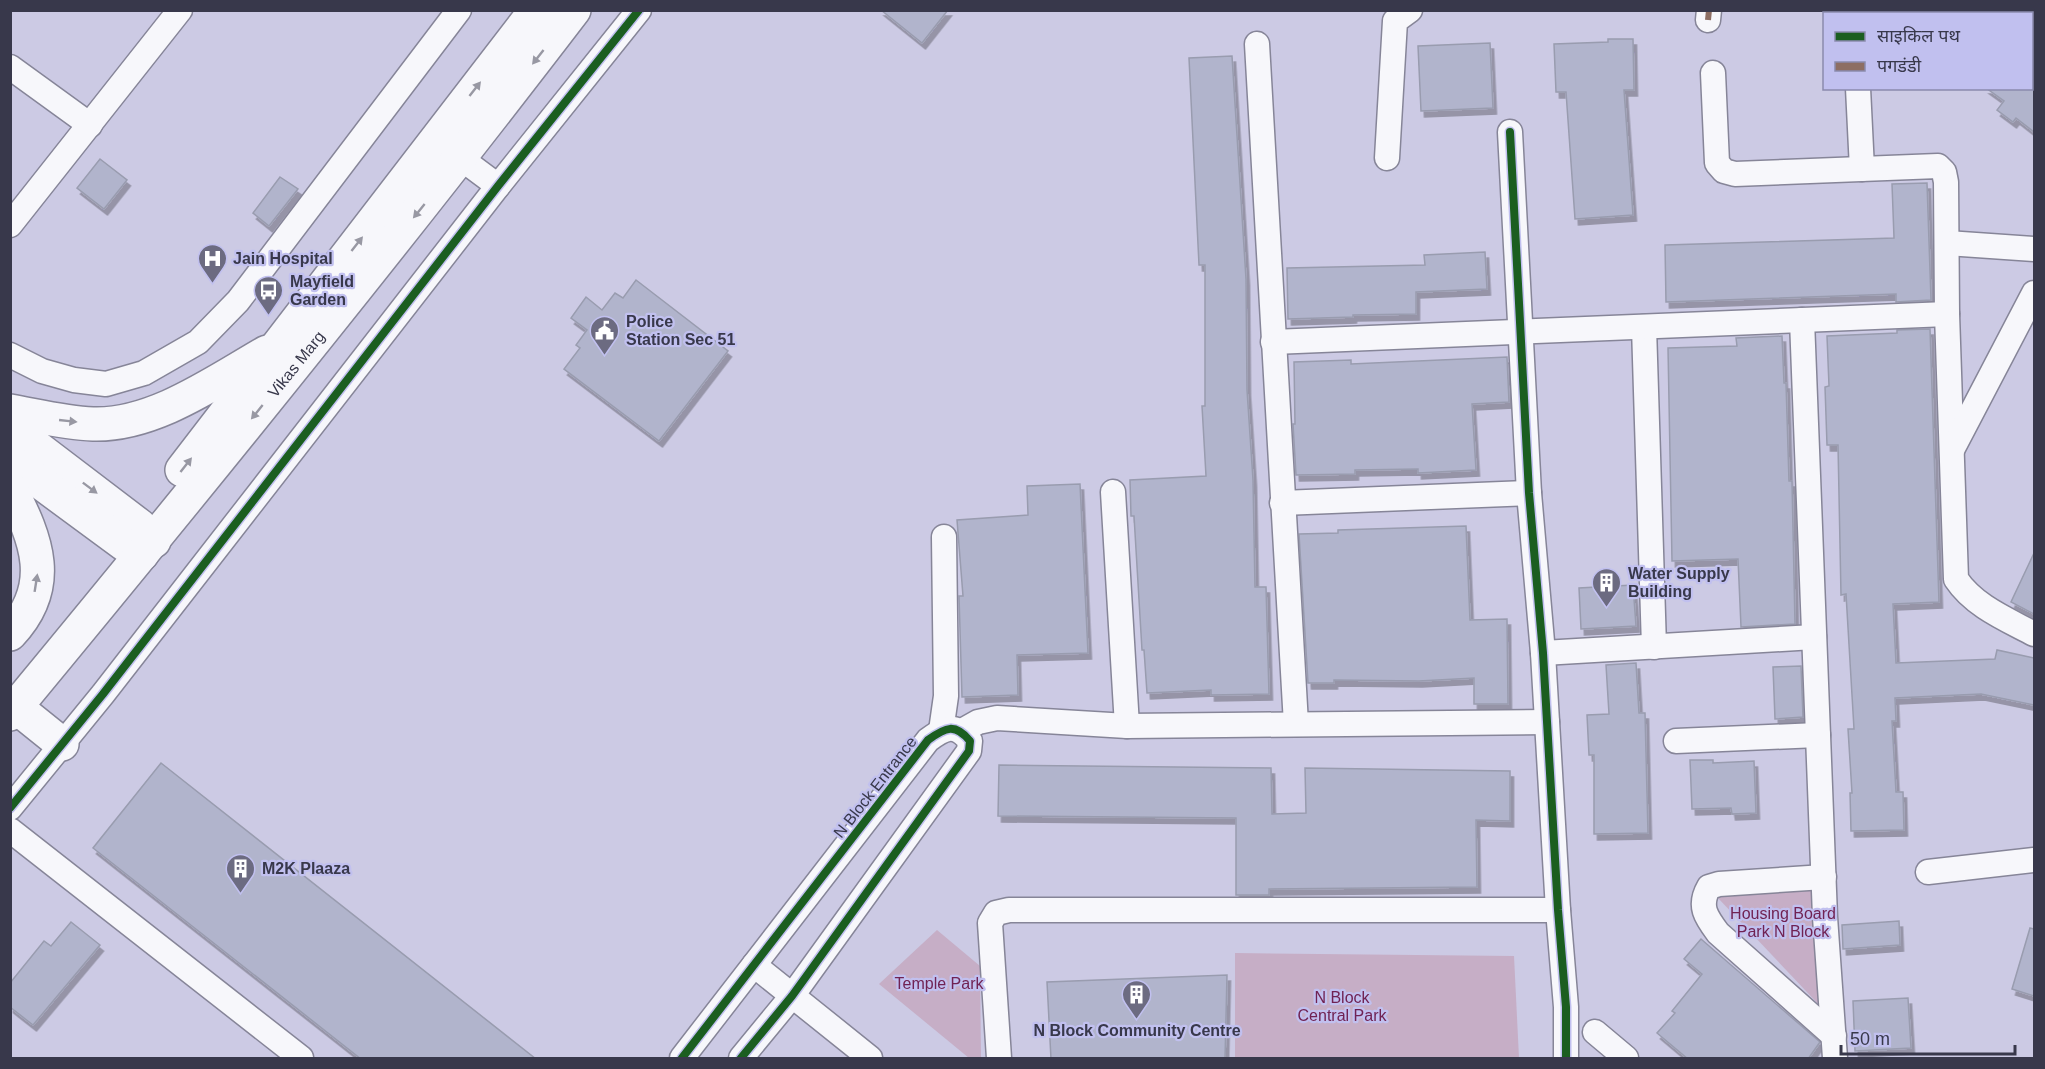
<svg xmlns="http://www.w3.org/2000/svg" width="2045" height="1069" font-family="Arial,'Noto Sans Devanagari',sans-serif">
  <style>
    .green { fill: #c6aec6 }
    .building { fill: #b1b4cc; stroke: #999caf; stroke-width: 1.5; filter: url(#shadow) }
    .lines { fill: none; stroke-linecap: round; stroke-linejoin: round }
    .street-casing { stroke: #868598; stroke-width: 27 }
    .secondary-casing { stroke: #868598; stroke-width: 36 }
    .street { stroke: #f7f7fb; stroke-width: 24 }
    .secondary { stroke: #f7f7fb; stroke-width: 33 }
    .quiet { stroke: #8d6e63; stroke-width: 6; stroke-dasharray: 12 6; stroke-linecap: butt }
    .cycleway-casing { stroke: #c1c0ef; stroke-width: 11 }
    .cycleway { stroke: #1b5e20; stroke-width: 8 }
    .oneway { fill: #9898a3 }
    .labels { text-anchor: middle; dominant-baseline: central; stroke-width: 4.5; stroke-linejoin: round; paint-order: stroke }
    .poi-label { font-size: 16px; font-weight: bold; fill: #38384b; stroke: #c1c0ef; text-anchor: start }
    .street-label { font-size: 16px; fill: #38384b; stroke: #c1c0ef }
    .park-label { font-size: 16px; fill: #702253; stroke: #c1c0ef }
  </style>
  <defs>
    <filter id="shadow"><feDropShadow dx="3.5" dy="6" stdDeviation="0" flood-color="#0004"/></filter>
  </defs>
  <rect width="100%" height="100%" fill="#cccae4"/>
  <g class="green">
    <path d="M1811 890 1822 1008 1717 897Z"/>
    <path d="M937 930 980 966 981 1058H969L879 984Z"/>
    <path d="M1235 953 1514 956 1519 1058H1235Z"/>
  </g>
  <g class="building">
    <path d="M881 10H948L922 43Z"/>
    <path d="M1608 39H1633L1634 90H1624L1633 215 1575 219 1566 92H1556L1554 44 1608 42Z"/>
    <path d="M1490 43 1493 108 1421 111 1418 46Z"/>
    <path d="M1232 56 1246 279 1247 390 1253 480 1255 587H1266L1269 694 1211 695V690L1147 693 1144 650H1142L1134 516H1131L1130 480 1206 476 1202 406H1205V265H1199L1189 58Z"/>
    <path d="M1986 88H2034V132L2016 118 2013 122 1997 110 2004 101Z"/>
    <path d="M100 159 127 180 104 209 77 188Z"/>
    <path d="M280 177 298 189 269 226 253 213Z"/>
    <path d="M1927 183 1931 300 1896 302V294L1666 302 1665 245 1894 238 1892 184Z"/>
    <path d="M1485 252 1487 289 1416 292V314L1353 315V317L1288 319 1287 268 1425 265 1424 255Z"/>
    <path d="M636 280 728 351 659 441 564 369 580 348 576 345 587 330 571 318 586 297 602 310 615 293 623 298Z"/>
    <path d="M1930 329 1939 602 1893 604 1896 663 1995 659 1997 650 2034 658V705L1981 694 1895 698 1896 721H1892L1896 792H1903L1904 830 1851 831 1850 793H1852L1848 729H1854L1846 594 1841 595 1838 445H1827L1825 387 1829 386 1827 336 1897 333V330Z"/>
    <path d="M1782 336 1784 383H1786L1789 481H1792L1795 624 1741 627 1738 559 1672 561 1668 348 1737 346 1736 338Z"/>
    <path d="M1507 357 1509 402 1472 404 1476 470 1418 473V469L1355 470V474L1296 475 1293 424H1295L1294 362 1351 360V364Z"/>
    <path d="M1080 484 1088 653 1017 655 1018 695 962 697 959 596H963L957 520 1028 515 1027 486Z"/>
    <path d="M1466 526 1470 620 1507 619 1508 704H1474V678L1419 681 1334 680V683H1308L1299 534 1338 533V530Z"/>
    <path d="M2034 553V614L2011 602Z"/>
    <path d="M1633 585 1636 626 1581 629 1579 588Z"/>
    <path d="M1636 663 1639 713H1645L1648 833 1594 834V755H1589L1587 715 1609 714 1606 665Z"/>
    <path d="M1801 666 1803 717 1775 719 1773 667Z"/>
    <path d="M1690 760H1713V763L1754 761 1756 813 1732 814 1731 808 1692 809Z"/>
    <path d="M161 763 536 1059H361L93 848Z"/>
    <path d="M999 765 1271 768 1272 814 1306 813 1305 768 1510 771V821L1476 820 1477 887 1269 889V895H1236V818L998 816Z"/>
    <path d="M1899 921 1900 945 1843 949 1842 925Z"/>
    <path d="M71 922 100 945 33 1025 10 1007V983L44 941 51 946Z"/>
    <path d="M2030 928 2034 929V996L2012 989Z"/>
    <path d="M1701 939 1820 1042 1808 1059H1688L1657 1033 1675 1013 1672 1011 1702 974 1684 959Z"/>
    <path d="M1227 975 1225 1059H1051L1047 982Z"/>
    <path d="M1908 998 1911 1048 1855 1051 1853 1001Z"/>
  </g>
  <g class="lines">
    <defs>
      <g id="street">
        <path d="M2006 10 2009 14"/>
        <path d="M1708 20 1709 10"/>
        <path d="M2032 34 2034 36"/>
        <path d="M1257 44 1296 724"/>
        <path d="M10 67 90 125"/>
        <path d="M1713 73 1717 163 1724 171 1735 174 1938 166 1944 172 1946 182 1947 314 1956 579C1974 606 2006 619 2034 634"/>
        <path d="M1858 88 1862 169"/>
        <path d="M1510 132 1529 493 1543 653 1558 910 1566 1007V1058"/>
        <path d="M447 148 498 186"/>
        <path d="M1387 158 1395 21 1410 10"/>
        <path d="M10 225 180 10"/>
        <path d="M1947 243 2034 249"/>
        <path d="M1802 320 1825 917 1835 1058"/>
        <path d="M1644 327 1654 647"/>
        <path d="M1273 342 1947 314"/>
        <path d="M10 355 42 371 74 380 106 384 144 373 198 342 238 301 459 10"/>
        <path d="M1953 448 2034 293"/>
        <path d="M1113 492 1127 726"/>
        <path d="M1282 503 1529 493"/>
        <path d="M1543 653 1814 637"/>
        <path d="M941 731 946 696 944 537"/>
        <path d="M962 731 978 722 997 718 1127 726 1547 722"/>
        <path d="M1676 741 1818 735"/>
        <path d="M10 808 103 694 498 186 639 10"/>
        <path d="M10 830 301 1058"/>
        <path d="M1928 872 2034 860"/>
        <path d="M1824 877 1719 884 1709 887C1698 906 1706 917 1718 933L1834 1036"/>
        <path d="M754 965 870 1058"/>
        <path d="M1595 1032 1626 1058"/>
        <path d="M682 1058 928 740C946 727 955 723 970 741L969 751 792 996 741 1058"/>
        <path d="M999 1058 990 923 996 913 1009 910H1558"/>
      </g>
      <g id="secondary">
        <path d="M10 411C38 416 65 423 93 424 154 426 216 381 267 352"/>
        <path d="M10 427 140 526 154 541"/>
        <path d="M10 460 124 544 142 554"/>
        <path d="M182 470 536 10"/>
        <path d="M10 488C37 540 55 586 10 634"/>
        <path d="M16 707 62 744"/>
        <path id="s1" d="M10 714C202 482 391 249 574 10"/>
      </g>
    </defs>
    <use href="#street" class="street-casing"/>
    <use href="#secondary" class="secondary-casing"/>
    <use href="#street" class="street"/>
    <use href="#secondary" class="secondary"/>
    <path class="quiet" d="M1708 20 1709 10"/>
    <defs>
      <g id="cycleway">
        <path d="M1510 132 1529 493 1543 653 1558 910 1566 1007V1058"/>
        <path d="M10 808 103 694 498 186 639 10"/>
        <path d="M682 1058 928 740C946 727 955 723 970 741L969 751 792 996 741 1058"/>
      </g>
    </defs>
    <use href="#cycleway" class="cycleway-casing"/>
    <use href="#cycleway" class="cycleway"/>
  </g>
  <defs><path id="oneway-solid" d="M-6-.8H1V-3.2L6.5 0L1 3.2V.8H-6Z" transform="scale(1.5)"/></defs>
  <g class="oneway">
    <use href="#oneway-solid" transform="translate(538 57) rotate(128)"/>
    <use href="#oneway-solid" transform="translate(475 89) rotate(-52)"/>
    <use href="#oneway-solid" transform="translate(419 211) rotate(129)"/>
    <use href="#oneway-solid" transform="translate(357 244) rotate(-52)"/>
    <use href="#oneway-solid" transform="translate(257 412) rotate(129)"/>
    <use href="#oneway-solid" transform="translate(68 421) rotate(6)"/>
    <use href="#oneway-solid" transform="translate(186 465) rotate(-52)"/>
    <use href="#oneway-solid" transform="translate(90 488) rotate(37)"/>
    <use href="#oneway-solid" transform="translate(36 583) rotate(-81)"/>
  </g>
  <defs>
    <symbol id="hospital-pin" viewBox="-11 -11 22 30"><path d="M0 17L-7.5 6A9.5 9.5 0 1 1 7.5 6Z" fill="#6c6b81" stroke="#c1c0ef"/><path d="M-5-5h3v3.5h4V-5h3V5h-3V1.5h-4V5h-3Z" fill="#fff"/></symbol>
    <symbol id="bus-pin" viewBox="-11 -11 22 30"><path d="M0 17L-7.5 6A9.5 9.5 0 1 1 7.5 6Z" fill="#6c6b81" stroke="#c1c0ef"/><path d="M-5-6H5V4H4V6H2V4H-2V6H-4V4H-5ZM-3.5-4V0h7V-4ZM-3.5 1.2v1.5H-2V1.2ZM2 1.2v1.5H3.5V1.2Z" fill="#fff"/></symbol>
    <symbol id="civic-pin" viewBox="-11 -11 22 30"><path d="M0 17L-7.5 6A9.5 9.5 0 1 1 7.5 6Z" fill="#6c6b81" stroke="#c1c0ef"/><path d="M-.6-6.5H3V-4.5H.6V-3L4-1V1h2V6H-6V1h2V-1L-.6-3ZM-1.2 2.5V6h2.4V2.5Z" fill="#fff"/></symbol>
    <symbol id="building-pin" viewBox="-11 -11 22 30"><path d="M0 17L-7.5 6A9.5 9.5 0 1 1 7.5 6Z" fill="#6c6b81" stroke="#c1c0ef"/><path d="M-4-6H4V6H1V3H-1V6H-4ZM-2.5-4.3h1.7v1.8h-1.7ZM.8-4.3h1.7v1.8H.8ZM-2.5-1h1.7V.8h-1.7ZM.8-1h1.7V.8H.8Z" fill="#fff"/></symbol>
  </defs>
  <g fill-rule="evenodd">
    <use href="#hospital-pin" x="196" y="242" width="33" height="45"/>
    <use href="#bus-pin" x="252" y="274" width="33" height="45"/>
    <use href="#civic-pin" x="588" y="314" width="33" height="45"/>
    <use href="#building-pin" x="1590" y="566" width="33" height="45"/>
    <use href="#building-pin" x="224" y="852" width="33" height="45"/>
    <use href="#building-pin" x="1120" y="978" width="33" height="45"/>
  </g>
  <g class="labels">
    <g class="poi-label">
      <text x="233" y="258">Jain Hospital</text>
      <text x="290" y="281">Mayfield<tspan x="290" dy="18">Garden</tspan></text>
      <text x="626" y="321">Police<tspan x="626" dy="18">Station Sec 51</tspan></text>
      <text x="1628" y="573">Water Supply<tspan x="1628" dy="18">Building</tspan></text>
      <text x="262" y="868">M2K Plaaza</text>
      <text x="1137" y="1030" text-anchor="middle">N Block Community Centre</text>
    </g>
    <g class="street-label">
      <text stroke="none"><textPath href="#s1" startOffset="452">Vikas Marg</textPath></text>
      <text transform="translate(875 787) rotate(-52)">N Block Entrance</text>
    </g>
    <g class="park-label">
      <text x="1783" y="913">Housing Board<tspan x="1783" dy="18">Park N Block</tspan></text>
      <text x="939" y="983">Temple Park</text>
      <text x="1342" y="997">N Block<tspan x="1342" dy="18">Central Park</tspan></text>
    </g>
  </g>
  <rect width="2045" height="1069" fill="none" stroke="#38384b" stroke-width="24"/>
  <rect x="1823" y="12" width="210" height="78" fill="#c1c0ef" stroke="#8a8aad" stroke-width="1.5"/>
  <rect x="1835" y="32" width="30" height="9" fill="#1b5e20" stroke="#8a8aad" stroke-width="1.5"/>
  <text x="1877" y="42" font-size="18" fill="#38384b">साइकिल पथ</text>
  <rect x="1835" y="62" width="30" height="9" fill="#8d6e63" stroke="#8a8aad" stroke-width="1.5"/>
  <text x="1877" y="72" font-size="18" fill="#38384b">पगडंडी</text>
  <path d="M1841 1045v9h174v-9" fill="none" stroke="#38384b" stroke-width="3"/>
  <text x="1850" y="1045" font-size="18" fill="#38384b" stroke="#c1c0ef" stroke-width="4.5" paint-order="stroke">50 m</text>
</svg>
